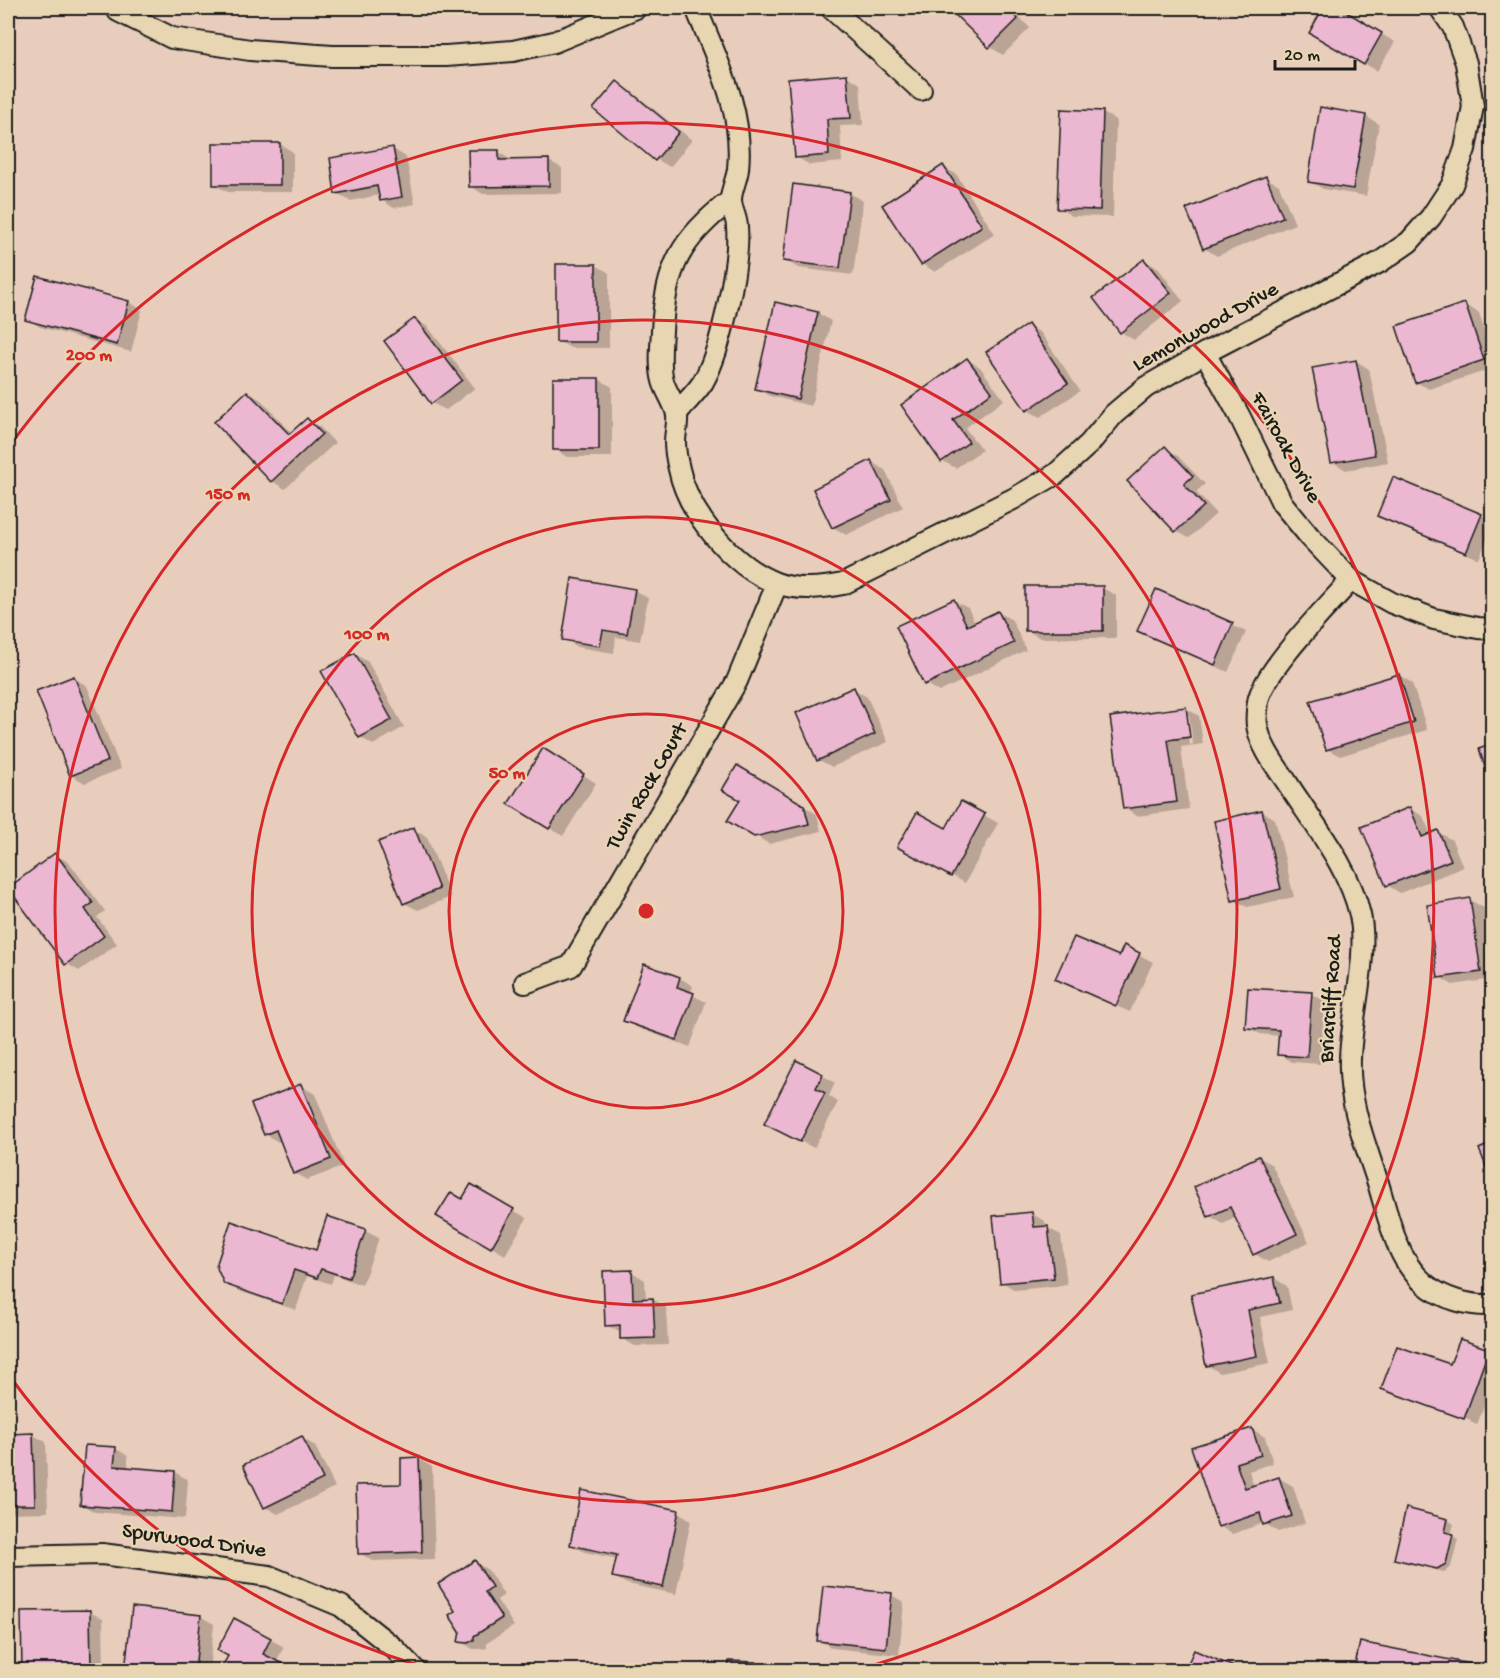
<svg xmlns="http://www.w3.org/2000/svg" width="1500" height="1678" font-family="'Gochi Hand',sans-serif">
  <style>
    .shadow { fill: #0003; fill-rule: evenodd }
    .building { fill: #ecb7d1; stroke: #1c1c1c; stroke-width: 1.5 }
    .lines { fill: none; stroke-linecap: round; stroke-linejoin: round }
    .minor-casing { stroke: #1c1c1c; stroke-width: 24 }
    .minor { stroke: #e8d6b3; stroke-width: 20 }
    .ring { fill: none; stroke: #d62828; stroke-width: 3 }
    .labels { text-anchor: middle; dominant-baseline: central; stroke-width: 4.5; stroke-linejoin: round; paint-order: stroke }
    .street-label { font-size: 22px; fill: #1c1c1c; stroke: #e8d6b3 }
    .centre { fill: #d62828; stroke: #e8d6b3; stroke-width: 3 }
    .ring-label { font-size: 18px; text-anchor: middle; font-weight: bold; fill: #d62828; stroke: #e8d6b3; stroke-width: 4.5; stroke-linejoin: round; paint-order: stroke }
  </style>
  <rect width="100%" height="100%" fill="#e9cdbc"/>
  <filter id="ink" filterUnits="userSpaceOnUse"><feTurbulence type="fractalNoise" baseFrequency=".0167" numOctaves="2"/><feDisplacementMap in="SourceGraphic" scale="12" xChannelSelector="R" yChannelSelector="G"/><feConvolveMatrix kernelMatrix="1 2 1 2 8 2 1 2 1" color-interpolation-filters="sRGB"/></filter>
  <g filter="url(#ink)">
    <g class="shadow">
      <path d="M950 8H1010L1030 28 1003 55 990 47Z"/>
      <path d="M1325 8H1337L1395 42 1377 71 1311 32Z"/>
      <path d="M847 76 860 84 863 125 840 126 842 162 810 165 796 157Z"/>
      <path d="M617 82 630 90 692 140 670 167 656 159Z"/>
      <path d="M1062 111 1103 113 1116 120 1113 217 1072 216 1059 208Z"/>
      <path d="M1365 116 1379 124 1366 196 1323 189 1309 181Z"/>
      <path d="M280 144 293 152V192H228L214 185Z"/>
      <path d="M393 149 406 157 415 204 394 208 381 200 380 195 350 201 337 193Z"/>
      <path d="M499 152 512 161H549L562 168V193L483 194 470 186Z"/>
      <path d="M943 167 956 174 995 234 935 272 922 264Z"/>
      <path d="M1266 178 1279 185 1295 224 1217 256 1204 248Z"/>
      <path d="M849 193 863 201 853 275 798 268 785 260Z"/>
      <path d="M1144 260 1158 268 1183 301 1134 340 1121 332Z"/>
      <path d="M596 265 609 273V348H571L557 341Z"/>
      <path d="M38 277 129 302 142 310 131 352 40 327 27 319Z"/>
      <path d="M777 304 818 313 831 321 811 406 770 396 756 389Z"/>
      <path d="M1465 305 1479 313 1492 356V369L1429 389 1416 382Z"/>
      <path d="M415 319 428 327 475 388 446 410 432 403Z"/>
      <path d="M1028 325 1041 333 1080 391 1040 417 1027 410Z"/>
      <path d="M967 360 980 367 1004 400 965 428 982 450 956 468 942 461Z"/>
      <path d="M1356 361 1369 369 1388 462 1346 470 1333 462Z"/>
      <path d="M554 379H599L612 387V457H567L554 449Z"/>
      <path d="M248 392 261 400 292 433 307 420 320 427 335 443 285 489 272 481Z"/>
      <path d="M1165 448 1178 456 1205 484 1196 492 1216 514 1189 538 1176 531Z"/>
      <path d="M871 462 885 470 903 507 846 535 833 527Z"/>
      <path d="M1481 515 1492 521V528L1479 559 1392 523 1378 516Z"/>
      <path d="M1102 588 1116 595V638H1040L1026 630Z"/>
      <path d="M634 590 648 598 640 641 616 637 614 653 577 647 564 639Z"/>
      <path d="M1157 591 1246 632 1228 672 1139 630Z"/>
      <path d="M954 601 968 608 975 623 998 612 1012 620 1026 650 939 692 926 684Z"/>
      <path d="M355 654 368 662 404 727 373 745 360 737Z"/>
      <path d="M1399 675 1412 683 1427 730 1340 756 1327 749Z"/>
      <path d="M74 678 87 686 121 769 85 783 71 775Z"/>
      <path d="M854 689 867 697 888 742 832 767 819 760Z"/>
      <path d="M1186 708 1199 716 1203 744 1181 747 1189 809 1137 816 1124 808ZM1186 715H1189L1193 744 1190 745Z"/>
      <path d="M1492 746V784L1481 750Z"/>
      <path d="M557 758 596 783 563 836 510 804Z"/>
      <path d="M737 767 817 814 821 831 769 844 729 820 742 800Z"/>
      <path d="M962 803 998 823 965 883 899 846 947 831Z"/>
      <path d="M1410 809 1423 816 1431 835 1438 832 1452 840 1463 867 1400 893 1387 885Z"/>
      <path d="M1262 811 1275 819 1294 897 1247 907 1234 900Z"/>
      <path d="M413 829 427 837 451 897 418 910 404 903Z"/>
      <path d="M55 855 69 862 105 911 97 917 117 944 79 971 66 963Z"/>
      <path d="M1470 900 1484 908 1492 979 1453 985 1439 977Z"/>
      <path d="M1124 947 1153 962 1130 1012 1070 986 1119 958Z"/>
      <path d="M645 966 680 978 693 986 690 994 706 1002 690 1047 638 1028 625 1021Z"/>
      <path d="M1311 994 1325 1001 1320 1064 1292 1062 1279 1054 1280 1036 1260 1034 1247 1027Z"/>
      <path d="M822 1075 835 1083 829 1096 838 1102 814 1148 779 1131Z"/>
      <path d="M301 1086 315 1094 344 1166 307 1180 294 1173 281 1141 278 1142 265 1134Z"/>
      <path d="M1259 1157 1272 1165 1309 1242 1268 1262 1255 1254 1237 1217 1223 1224 1210 1216Z"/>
      <path d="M471 1186 527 1218 505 1255 439 1216 463 1201Z"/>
      <path d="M1032 1214 1045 1221 1046 1227 1061 1235 1067 1285 1015 1290 1002 1282Z"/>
      <path d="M365 1231 379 1238 362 1285 334 1275 331 1284 307 1276 296 1310 239 1291 225 1283 317 1252Z"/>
      <path d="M632 1272 645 1280 646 1300 653 1299 666 1307 668 1345 635 1346 621 1338V1333L606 1325Z"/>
      <path d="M1274 1278 1287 1286 1292 1310 1260 1317 1270 1363 1220 1373 1207 1365 1193 1295Z"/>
      <path d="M1488 1351 1492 1353V1383L1477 1425 1470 1422 1471 1420 1395 1393V1396L1383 1389 1451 1366Z"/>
      <path d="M1252 1429 1265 1437 1273 1463 1249 1471 1254 1487 1279 1478 1293 1486 1305 1523 1278 1532 1264 1523 1232 1534 1219 1526 1193 1448Z"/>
      <path d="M8 1435H33L46 1442 48 1512 8 1513Z"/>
      <path d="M302 1438 315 1446 335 1487 278 1514 265 1507Z"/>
      <path d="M115 1448 128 1456V1468L175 1472 188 1480 185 1519 95 1512 81 1504Z"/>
      <path d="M419 1459 432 1467 435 1559 373 1561 360 1553Z"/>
      <path d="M678 1512 691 1520 676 1594 627 1584 614 1577 618 1559 585 1552 571 1545Z"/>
      <path d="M1448 1520 1454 1524 1451 1535 1458 1539 1451 1567 1444 1572 1401 1562 1395 1558Z"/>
      <path d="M475 1562 488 1570 504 1595 497 1600 514 1626 487 1643V1648L482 1649H473L460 1641 461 1632 457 1612Z"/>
      <path d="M891 1595 904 1602 899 1655 832 1648 819 1640Z"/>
      <path d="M133 1609 200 1616 214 1624 209 1670H126Z"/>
      <path d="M22 1612H90L103 1619 104 1670H23Z"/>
      <path d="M234 1620 284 1647 276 1662 292 1670H222L230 1656Z"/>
      <path d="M8 1642 9 1643 10 1670H8Z"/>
      <path d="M1361 1643 1490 1669 1492 1670H1355Z"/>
      <path d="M1194 1652 1237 1670H1187Z"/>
      <path d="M730 1662 756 1664 768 1670H730Z"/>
    </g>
    <g class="building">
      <path d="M948 8H1006L1018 19 989 48Z"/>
      <path d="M1323 8H1340L1382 33 1364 65 1309 33Z"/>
      <path d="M847 74 851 118 827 119 829 155 795 158 788 79Z"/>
      <path d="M617 81 679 132 655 161 593 109Z"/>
      <path d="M1320 107 1366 115 1353 189 1308 182Z"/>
      <path d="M1061 109 1103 111 1100 210 1057 209Z"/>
      <rect x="213" y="143" width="67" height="42"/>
      <path d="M393 147 402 197 380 201 377 186 335 194 330 158Z"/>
      <path d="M468 150H499V160L549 159V186L469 187Z"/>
      <path d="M943 165 982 226 921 265 882 205Z"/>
      <path d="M1266 176 1283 217 1203 249 1186 209Z"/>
      <path d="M793 184 850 192 840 268 783 261Z"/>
      <path d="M1144 259 1171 293 1120 333 1093 298Z"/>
      <rect x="556" y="264" width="40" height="78"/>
      <path d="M37 276 129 301 117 345 25 320Z"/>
      <path d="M775 302 818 312 798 399 755 389Z"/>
      <path d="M1465 303 1484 360 1415 383 1396 326Z"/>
      <path d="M415 318 462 380 431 404 384 341Z"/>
      <path d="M1028 324 1068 383 1026 411 986 352Z"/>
      <path d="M967 358 992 392 953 420 969 442 941 462 901 405Z"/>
      <path d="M1356 360 1375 455 1331 463 1312 368Z"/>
      <rect x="553" y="378" width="46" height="72"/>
      <path d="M247 391 289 434 307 418 322 434 271 482 214 422Z"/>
      <path d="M1165 446 1193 476 1184 484 1204 506 1175 532 1127 481Z"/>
      <path d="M871 460 891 500 832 528 813 489Z"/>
      <path d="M1393 477 1482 514 1466 553 1377 516Z"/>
      <path d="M572 578 635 589 627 634 603 630 600 646 562 640Z"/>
      <rect x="1025" y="586" width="78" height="45"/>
      <path d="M1156 589 1233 623 1215 665 1137 631Z"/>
      <path d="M954 599 967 626 998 611 1014 643 924 685 896 626Z"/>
      <path d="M355 653 392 720 359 738 321 671Z"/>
      <path d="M1399 674 1414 722 1326 750 1310 701Z"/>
      <path d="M74 676 108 761 70 776 36 691Z"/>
      <path d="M854 687 875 734 817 761 796 713Z"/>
      <path d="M1186 707 1190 737 1168 740 1177 802 1123 809 1110 717Z"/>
      <path d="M1492 744V787L1479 749Z"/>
      <path d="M543 748 584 774 549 829 508 804Z"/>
      <path d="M737 765 804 805 809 824 754 837 727 821 740 800 722 790Z"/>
      <path d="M961 801 985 814 951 877 897 847 917 812 946 828Z"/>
      <path d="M1410 807 1422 837 1438 830 1451 860 1386 886 1361 827Z"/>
      <path d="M1262 810 1281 889 1232 901 1214 821Z"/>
      <path d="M414 827 439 889 403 904 378 842Z"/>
      <path d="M55 853 93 903 85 909 104 936 65 965 8 888Z"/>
      <path d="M1470 898 1481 972 1438 978 1427 905Z"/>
      <path d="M1074 937 1119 956 1124 945 1140 953 1116 1006 1055 979Z"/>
      <path d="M644 964 680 977 677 987 694 993 677 1040 623 1021Z"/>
      <path d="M1248 988 1312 992 1307 1057 1277 1055 1279 1030 1245 1028Z"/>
      <path d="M796 1060 823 1074 816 1088 825 1093 800 1142 764 1124Z"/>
      <path d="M301 1084 331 1159 293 1174 276 1130 264 1135 251 1104Z"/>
      <path d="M1492 1143V1181L1479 1149Z"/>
      <path d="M1259 1156 1297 1234 1253 1255 1230 1207 1208 1217 1194 1187Z"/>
      <path d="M471 1184 514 1209 491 1248 436 1216 451 1192 462 1199Z"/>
      <path d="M1032 1212 1034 1227 1048 1226 1054 1278 1000 1283 993 1216Z"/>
      <path d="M327 1216 366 1229 349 1278 321 1269 317 1278 294 1270 282 1304 224 1284 216 1266 231 1221 316 1250Z"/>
      <path d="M632 1270 633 1299 653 1298 655 1338 620 1339V1325L605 1326 603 1271Z"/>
      <path d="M1274 1277 1280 1303 1248 1310 1257 1356 1206 1366 1191 1294Z"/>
      <path d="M1460 1339 1489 1349 1464 1419 1381 1389 1397 1346 1450 1364Z"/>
      <path d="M1252 1428 1261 1455 1236 1463 1245 1488 1279 1477 1292 1516 1263 1525 1260 1513 1218 1527 1191 1447Z"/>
      <path d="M33 1433 35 1505H8V1434Z"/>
      <path d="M302 1436 323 1479 264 1508 243 1465Z"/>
      <path d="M85 1445 116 1447 114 1466 175 1471 172 1512 80 1505Z"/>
      <path d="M419 1457 422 1552 358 1554 356 1485 401 1484V1458Z"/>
      <path d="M581 1490 679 1510 663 1587 612 1577 617 1555 570 1545Z"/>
      <path d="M1406 1508 1448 1519 1445 1532 1453 1534 1446 1564 1437 1569 1394 1559Z"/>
      <path d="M475 1560 492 1587 485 1592 502 1618 474 1636V1640L468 1643 458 1642 460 1632 449 1615 455 1611 438 1584Z"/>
      <path d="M823 1586 892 1593 886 1648 817 1641Z"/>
      <path d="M132 1607 201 1615 195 1670H125Z"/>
      <path d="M90 1610 91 1670H22L21 1611Z"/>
      <path d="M234 1618 271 1638 263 1654 295 1670H220L228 1656 217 1650Z"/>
      <path d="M1360 1642 1491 1668 1490 1670H1354Z"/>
      <path d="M1194 1650 1241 1670H1185Z"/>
      <path d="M729 1661 756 1662V1670H728Z"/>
    </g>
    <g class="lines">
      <defs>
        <g id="minor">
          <path d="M831 8 921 90"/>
          <path d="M118 11 172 38 250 50 332 56H446L513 51 554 42 636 8"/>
          <path d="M731 200C681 238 665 268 662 331 661 347 659 366 663 381 666 392 675 403 677 415 678 424 675 433 675 442 675 451 677 461 679 469 688 513 733 567 776 583 798 591 822 588 843 584L1013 499 1056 474 1089 444 1114 414 1146 387 1205 353 1380 262 1409 242 1431 217 1452 185 1465 149 1473 106 1466 63 1453 27 1440 8"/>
          <path d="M1205 353 1239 415 1282 503 1310 537 1351 580 1392 603 1434 619 1478 628 1492 629"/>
          <path d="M677 413C685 403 696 393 703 382 721 351 740 262 737 227 737 218 731 209 731 200 731 190 737 179 738 169 744 111 717 60 696 8"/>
          <path d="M1351 580C1329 605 1262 672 1258 702 1257 709 1256 718 1257 725 1260 745 1275 765 1286 781 1312 822 1350 868 1360 915 1369 955 1351 1017 1350 1059 1348 1102 1365 1143 1378 1183 1384 1203 1389 1224 1397 1243 1402 1257 1413 1274 1425 1284 1443 1299 1469 1306 1492 1305"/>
          <path d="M525 983 571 966 737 681 777 584"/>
          <path d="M8 1556 102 1554 269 1576 341 1606 394 1648 415 1670"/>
        </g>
      </defs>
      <use href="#minor" class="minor-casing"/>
      <use href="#minor" class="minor"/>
    </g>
  </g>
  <g class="ring">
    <circle cx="646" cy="911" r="197"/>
    <circle cx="646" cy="911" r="394"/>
    <circle cx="646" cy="911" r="591"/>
    <path d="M435 1670A788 788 0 0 1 8 1374M8 448A788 788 0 1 1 857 1670"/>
  </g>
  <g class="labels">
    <g class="street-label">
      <text transform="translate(1206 328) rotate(-29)">Lemonwood Drive</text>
      <text transform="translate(1285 448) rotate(61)">Fairoak Drive</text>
      <text transform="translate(648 787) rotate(-60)">Twin Rock Court</text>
      <text transform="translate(1332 999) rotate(-86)">Briarcliff Road</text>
      <text transform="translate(194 1542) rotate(8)">Spurwood Drive</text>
    </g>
  </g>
  <circle cx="646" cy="911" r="9" class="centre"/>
  <g class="ring-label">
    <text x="89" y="360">200 m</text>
    <text x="228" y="499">150 m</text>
    <text x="367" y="639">100 m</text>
    <text x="507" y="778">50 m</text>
  </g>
  <rect width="1500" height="1678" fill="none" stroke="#e8d6b3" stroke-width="30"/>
  <rect x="15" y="15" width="1470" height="1648" fill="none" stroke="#1c1c1c" stroke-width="2" filter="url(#ink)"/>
  <path d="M1275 60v9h80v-9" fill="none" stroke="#1c1c1c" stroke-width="3"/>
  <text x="1284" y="60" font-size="18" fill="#1c1c1c" stroke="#e8d6b3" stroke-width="4.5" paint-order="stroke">20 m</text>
</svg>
